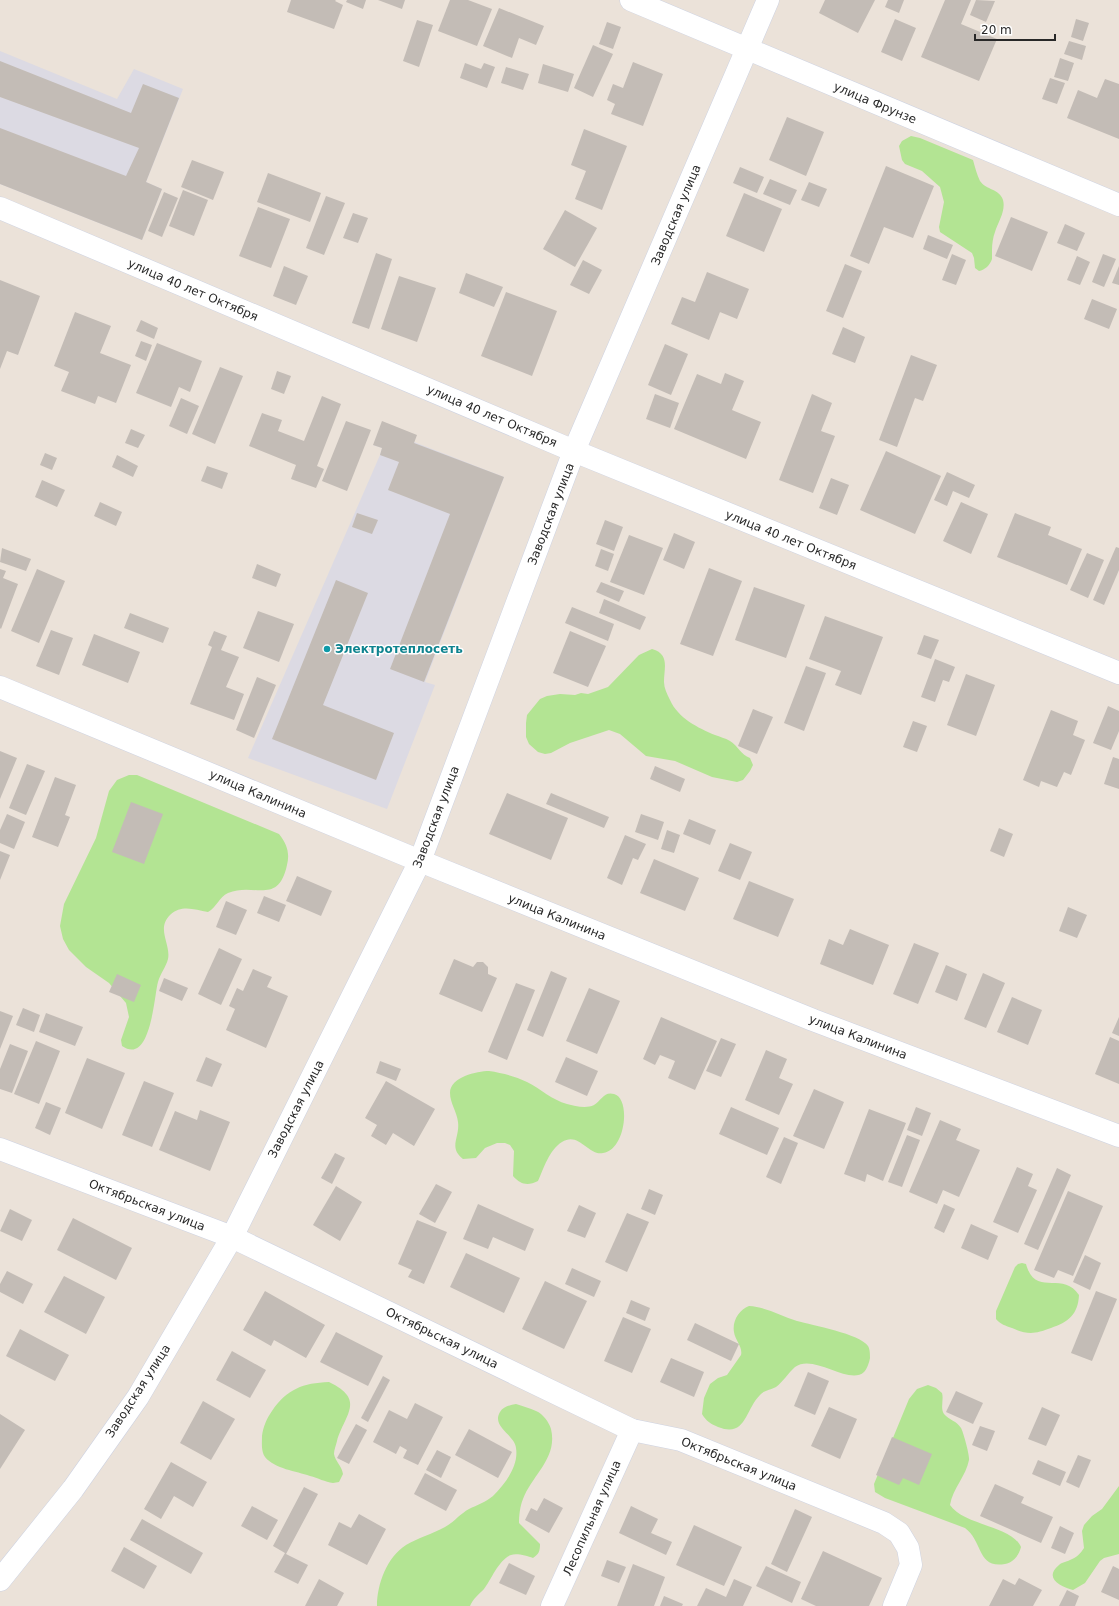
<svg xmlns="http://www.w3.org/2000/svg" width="1119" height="1606" font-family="'DejaVu Sans',sans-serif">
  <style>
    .industrial { fill: #dcdae3 }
    .green { fill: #b3e493 }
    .building { fill: #c3bcb6 }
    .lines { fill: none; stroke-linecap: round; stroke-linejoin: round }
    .minor-casing { stroke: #ced3e2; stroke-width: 23 }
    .minor { stroke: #fff; stroke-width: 22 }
    .culture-dot { fill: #0f9aa8; stroke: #fff; stroke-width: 1.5 }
    .labels { text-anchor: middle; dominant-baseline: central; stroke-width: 3; stroke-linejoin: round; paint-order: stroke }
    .street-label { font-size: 12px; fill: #282828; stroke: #fff }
    .culture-label { font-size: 12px; font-weight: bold; fill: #0d838f; stroke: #fff; text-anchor: start }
  </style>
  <rect width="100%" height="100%" fill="#ebe2d9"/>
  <g class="industrial">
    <path d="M0 51 117 99 134 69 183 89 146 182 162 189 142 240 0 184Z"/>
    <path d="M414 442 504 477 425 682 435 685 387 809 248 758 380 455 382 448 373 445Z"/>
  </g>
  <g class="green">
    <path d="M911 136 920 138 973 160C975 167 977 175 980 181 986 190 1000 189 1003 200 1006 211 998 222 995 232 993 237 992 244 992 250 992 253 992 256 992 259 990 265 985 270 979 271L975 268 974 258 972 253 940 232 939 227 944 202 940 187 922 171 905 164 902 160 899 146 902 141Z"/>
    <path d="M652 649C670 654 664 668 664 682 664 688 667 694 670 700 678 718 698 728 715 735 720 737 725 738 730 741 738 746 741 755 750 758L753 765 750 771 743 780 737 782 712 777 675 761 646 756 620 734 609 730 570 743 551 753 545 754 538 752 529 744 526 737V723L527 715 540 699 547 696 560 694 575 695 581 693 588 694 608 687 639 655Z"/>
    <path d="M129 775H137L279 834C287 844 290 853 287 865 278 906 254 882 228 893 219 897 217 907 208 912 195 910 182 904 170 915 156 929 171 944 168 959 166 967 160 974 158 982 154 996 151 1066 122 1046L121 1040 129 1017 126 1003 109 983 86 967 69 950 63 939 60 926 64 904 96 838 109 791 117 780Z"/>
    <path d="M489 1071C502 1073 515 1076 527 1082 541 1089 552 1100 567 1104 575 1106 586 1109 594 1105 601 1101 604 1091 614 1094 631 1098 626 1150 603 1153 588 1156 579 1131 562 1142 549 1150 544 1168 538 1181 528 1186 521 1185 513 1176L514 1151 510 1145 505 1143H497L485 1148 476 1158 463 1159C448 1147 460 1138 458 1122 457 1112 450 1103 450 1093 450 1077 477 1071 489 1071Z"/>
    <path d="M1022 1263 1026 1264C1035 1298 1063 1270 1079 1295 1078 1315 1068 1322 1051 1328 1035 1334 1028 1335 1012 1328 1006 1326 1000 1324 996 1319V1311L1015 1267 1018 1264Z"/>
    <path d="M749 1306C766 1307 781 1316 797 1321 812 1325 860 1334 868 1346 870 1349 870 1355 870 1358 869 1363 867 1369 864 1372 849 1386 814 1353 795 1367 788 1373 783 1382 776 1387 771 1390 764 1390 760 1395 745 1410 746 1438 718 1427 711 1424 706 1421 702 1414L704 1398 710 1384 718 1378 727 1375 741 1355C743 1347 735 1340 734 1332 732 1321 739 1310 749 1306Z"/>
    <path d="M329 1382C366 1400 345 1414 337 1441 336 1445 334 1450 334 1454 335 1461 342 1466 343 1474L339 1482 333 1483C325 1482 318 1478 310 1476 296 1471 275 1469 265 1457 261 1451 262 1443 262 1436 263 1427 267 1418 272 1411 287 1389 303 1383 329 1382Z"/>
    <path d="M928 1385 936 1388 942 1393C944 1399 940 1408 944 1414 949 1420 957 1421 961 1428 963 1431 970 1456 969 1460 966 1476 953 1488 950 1505 963 1525 1012 1526 1021 1547 1019 1555 1014 1562 1005 1564 977 1569 983 1541 965 1528L885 1498 875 1492 874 1484 909 1399 917 1389Z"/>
    <path d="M516 1404C522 1406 530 1408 536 1411 543 1414 549 1422 551 1429 558 1458 532 1475 523 1499 520 1506 519 1516 519 1523L540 1544C540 1551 539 1554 533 1558 527 1556 517 1553 511 1555 499 1559 491 1580 484 1589 479 1594 473 1599 470 1606H377C377 1584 387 1557 406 1545 418 1538 432 1534 445 1527 454 1522 460 1514 469 1509 477 1505 486 1502 493 1496 505 1484 519 1466 516 1448 515 1435 491 1427 500 1412 503 1407 510 1405 516 1404Z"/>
    <path d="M1119 1486V1554L1104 1558 1100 1561 1085 1583 1073 1590C1061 1587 1043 1578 1059 1565 1062 1562 1066 1562 1070 1560 1076 1558 1081 1553 1084 1548L1082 1531 1084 1525 1092 1516 1102 1509Z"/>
  </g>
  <g class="building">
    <path d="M291 0H336L335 1 343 5 334 29 287 12Z"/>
    <path d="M347 0H366L363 9 346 2Z"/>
    <path d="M378 0H405L402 9Z"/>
    <path d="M450 0H468L492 9 477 46 438 31Z"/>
    <path d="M825 0H875L858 33 819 13Z"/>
    <path d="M888 0H904L899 13 885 7Z"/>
    <path d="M945 0H971L961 24 997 39 979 81 921 57Z"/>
    <path d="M976 0 995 1 986 22 970 15Z"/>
    <path d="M499 8 544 26 536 45 519 38 512 58 483 46Z"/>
    <path d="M895 19 916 28 902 61 881 52Z"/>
    <path d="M1076 19 1089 23 1083 41 1071 37Z"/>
    <path d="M417 20 433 25 419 67 403 61Z"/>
    <path d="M607 22 621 27 613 49 599 44Z"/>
    <path d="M1069 41 1086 46 1082 60 1064 54Z"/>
    <path d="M593 45 613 54 593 97 574 88Z"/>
    <path d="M1060 58 1074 63 1068 81 1054 77Z"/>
    <path d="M0 61 131 113 143 84 179 98 146 182 162 189 142 240 0 184V128L126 176 139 148 0 97Z"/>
    <path d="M633 62 663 74 643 126 611 114 615 104 607 100 613 84 623 88Z"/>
    <path d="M465 63 481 69 484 63 495 67 487 88 460 78Z"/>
    <path d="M543 64 574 74 568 92 538 83Z"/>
    <path d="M506 67 529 74 523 90 501 83Z"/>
    <path d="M1050 78 1065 83 1057 104 1042 99Z"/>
    <path d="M1105 79 1119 84V139L1067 118 1078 90 1097 98Z"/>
    <path d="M787 117 824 132 806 176 769 160Z"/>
    <path d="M584 129 627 146 602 210 575 199 586 171 571 165Z"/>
    <path d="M192 160 224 172 213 200 181 187Z"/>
    <path d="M886 166 934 186 913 238 884 227 869 264 850 256Z"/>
    <path d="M740 167 764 177 757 193 733 183Z"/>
    <path d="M268 173 321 193 310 222 257 202Z"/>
    <path d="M770 179 797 190 790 205 763 194Z"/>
    <path d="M809 182 827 189 819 207 801 200Z"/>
    <path d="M183 190 208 200 194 236 169 226Z"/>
    <path d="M164 192 178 198 162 237 148 231Z"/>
    <path d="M744 193 782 209 764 252 726 236Z"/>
    <path d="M326 196 345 203 324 255 306 248Z"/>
    <path d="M258 207 290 219 271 268 239 256Z"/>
    <path d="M565 210 597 228 575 267 543 249Z"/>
    <path d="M353 213 368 218 358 243 343 238Z"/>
    <path d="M1011 217 1048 232 1032 271 995 256Z"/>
    <path d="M1065 224 1085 233 1077 251 1057 243Z"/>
    <path d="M928 235 953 245 947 259 923 249Z"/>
    <path d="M376 253 392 259 369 329 352 323Z"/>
    <path d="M952 254 966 260 956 285 942 280Z"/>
    <path d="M1103 254 1116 259 1104 287 1092 282Z"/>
    <path d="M1077 256 1090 262 1080 285 1067 280Z"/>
    <path d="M583 260 602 270 589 294 570 285Z"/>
    <path d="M845 264 862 271 843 318 826 311Z"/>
    <path d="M284 266 308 276 296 305 273 296Z"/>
    <path d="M1119 266V285L1112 283Z"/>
    <path d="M707 272 749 289 737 319 698 303 720 312 709 340 671 324 682 297 695 302Z"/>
    <path d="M466 273 503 287 494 307 459 293Z"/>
    <path d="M399 276 436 288 417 342 381 329Z"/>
    <path d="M0 280 40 296 18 355 7 351 0 369Z"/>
    <path d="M506 292 557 311 532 376 481 356Z"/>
    <path d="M1092 299 1117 309 1109 329 1084 319Z"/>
    <path d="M75 312 111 326 100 353 131 365 116 403 98 396 95 404 61 391 69 372 54 366Z"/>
    <path d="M141 320 158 328 154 339 136 331Z"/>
    <path d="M843 327 865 337 855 363 832 354Z"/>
    <path d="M141 341 152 345 146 361 135 356Z"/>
    <path d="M157 343 202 361 190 392 179 387 171 407 136 393Z"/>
    <path d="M665 344 688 354 671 395 648 385Z"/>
    <path d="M911 355 937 365 923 401 915 398 897 447 879 440Z"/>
    <path d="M220 367 243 376 215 444 192 434Z"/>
    <path d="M277 371 291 376 284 394 271 389Z"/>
    <path d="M725 373 744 381 732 410 761 422 746 459 674 429 697 374 721 384Z"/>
    <path d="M655 394 679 403 670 428 646 419Z"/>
    <path d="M812 394 832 403 821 431 835 436 813 493 779 480Z"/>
    <path d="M322 396 341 404 317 466 324 469 316 488 291 479 296 465 249 446 262 413 282 420 278 431 304 441Z"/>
    <path d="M181 398 199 406 187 434 169 426Z"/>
    <path d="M346 421 371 430 347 491 322 481Z"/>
    <path d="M382 421 417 435 414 443 504 477 424 682 390 669 450 514 388 490 399 462 380 455 382 448 373 445Z"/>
    <path d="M131 429 145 435 138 448 125 443Z"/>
    <path d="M886 451 941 476 915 534 860 510Z"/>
    <path d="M45 453 57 458 52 470 40 465Z"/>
    <path d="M117 455 138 466 133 477 112 467Z"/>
    <path d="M207 466 228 473 222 489 201 481Z"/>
    <path d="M947 472 975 485 969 498 953 491 947 506 934 500Z"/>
    <path d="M831 478 849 485 837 515 819 508Z"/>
    <path d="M42 480 65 490 57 507 35 497Z"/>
    <path d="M100 502 122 512 116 526 94 516Z"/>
    <path d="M961 502 988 514 971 554 943 541Z"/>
    <path d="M357 513 378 520 372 534 352 527Z"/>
    <path d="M1015 513 1051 527 1048 535 1082 549 1067 585 997 557Z"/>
    <path d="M605 520 623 527 614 551 596 544Z"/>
    <path d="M674 533 695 542 684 569 663 560Z"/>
    <path d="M629 535 663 548 644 595 610 582Z"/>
    <path d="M1116 547 1119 548V570L1104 605 1093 600Z"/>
    <path d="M2 548 31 559 26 571 0 562Z"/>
    <path d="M601 549 614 554 608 571 595 566Z"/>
    <path d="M1087 553 1104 560 1088 598 1070 590Z"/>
    <path d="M257 564 281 574 276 587 252 578Z"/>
    <path d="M709 568 742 581 713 656 680 644Z"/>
    <path d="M0 569 6 571 3 578 18 584 1 629 0 628Z"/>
    <path d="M37 569 65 581 39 643 11 631Z"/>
    <path d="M336 580 368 593 323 705 394 733 376 780 272 739Z"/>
    <path d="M601 582 624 591 619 602 596 592Z"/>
    <path d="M754 587 805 605 786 658 735 640Z"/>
    <path d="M604 599 646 617 640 630 599 613Z"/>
    <path d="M572 607 614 624 608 641 565 623Z"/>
    <path d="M258 611 294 624 279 662 243 648Z"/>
    <path d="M130 613 169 628 163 643 124 628Z"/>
    <path d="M825 616 883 637 861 695 835 685 841 671 809 659Z"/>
    <path d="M51 630 73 638 59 675 36 666Z"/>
    <path d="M214 631 227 636 221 650 239 657 226 687 244 694 234 720 190 704 212 647 208 645Z"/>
    <path d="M570 631 606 646 588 687 553 673Z"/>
    <path d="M94 634 140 652 128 683 82 665Z"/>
    <path d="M924 635 939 640 931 659 917 654Z"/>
    <path d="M935 659 955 667 949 682 943 680 935 702 921 697Z"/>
    <path d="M806 666 826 673 804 731 784 723Z"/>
    <path d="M966 674 995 685 976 736 947 725Z"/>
    <path d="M257 677 276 685 254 738 236 730Z"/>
    <path d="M1108 706 1119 711V731L1111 750 1093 743Z"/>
    <path d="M753 709 773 717 757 754 738 746Z"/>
    <path d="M1051 710 1078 721 1073 735 1085 740 1071 775 1064 772 1057 787 1041 781 1039 787 1023 780Z"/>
    <path d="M913 721 927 726 917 752 903 747Z"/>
    <path d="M0 751 17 758 0 799Z"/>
    <path d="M1113 757 1119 759V789L1104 784Z"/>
    <path d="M27 764 45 771 26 815 9 808Z"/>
    <path d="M655 766 685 779 680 792 650 779Z"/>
    <path d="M55 777 76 785 65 815 70 817 58 847 32 837Z"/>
    <path d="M507 793 568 818 551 860 489 834Z"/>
    <path d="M551 793 609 817 604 828 546 804Z"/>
    <path d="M131 802 163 814 144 864 112 852Z"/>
    <path d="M7 814 25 822 14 849 0 843V830Z"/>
    <path d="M641 814 664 822 658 840 635 832Z"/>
    <path d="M689 819 716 830 710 845 683 834Z"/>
    <path d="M999 828 1013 834 1004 857 990 851Z"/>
    <path d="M667 830 680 835 674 853 661 849Z"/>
    <path d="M625 835 646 844 638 860 633 858 622 885 607 878Z"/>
    <path d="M730 843 752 852 740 880 718 871Z"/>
    <path d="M0 851 10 855 0 880Z"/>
    <path d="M654 859 699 878 685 911 640 893Z"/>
    <path d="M297 876 332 891 321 916 286 901Z"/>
    <path d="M749 881 794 899 778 937 733 919Z"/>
    <path d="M264 896 286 905 279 922 257 913Z"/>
    <path d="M226 901 247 910 236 935 216 927Z"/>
    <path d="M1068 907 1087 915 1077 938 1059 931Z"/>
    <path d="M850 929 889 945 873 985 820 964 829 939 843 945Z"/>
    <path d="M914 943 939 953 918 1004 893 994Z"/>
    <path d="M219 948 242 959 221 1005 198 994Z"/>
    <path d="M454 959 473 967 477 962H483L488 967V974L497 978 482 1012 439 994Z"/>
    <path d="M946 965 967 974 957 1001 935 992Z"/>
    <path d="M253 969 272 977 267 987 288 996 266 1048 226 1030 235 1009 229 1006 237 988 243 991Z"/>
    <path d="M551 971 567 978 543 1037 527 1030Z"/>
    <path d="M983 973 1005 983 986 1028 964 1019Z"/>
    <path d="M117 974 141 985 134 1002 109 992Z"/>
    <path d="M164 978 188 988 182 1001 159 991Z"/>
    <path d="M516 983 535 990 507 1060 488 1052Z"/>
    <path d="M589 988 620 1001 597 1054 566 1041Z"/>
    <path d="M1012 997 1042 1010 1028 1045 997 1032Z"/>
    <path d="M23 1008 40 1015 34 1032 16 1025Z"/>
    <path d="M0 1011 13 1016 0 1049Z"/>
    <path d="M46 1013 83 1027 75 1046 39 1032Z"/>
    <path d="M661 1017 717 1041 695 1090 668 1078 675 1061 660 1055 655 1065 643 1059Z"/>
    <path d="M1119 1017V1036L1112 1033Z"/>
    <path d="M1110 1037 1119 1041V1084L1095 1074Z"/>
    <path d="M721 1038 736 1044 721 1077 706 1071Z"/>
    <path d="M36 1041 60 1051 39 1104 14 1094Z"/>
    <path d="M10 1044 28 1051 12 1093 0 1089V1069Z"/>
    <path d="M766 1050 787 1059 779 1078 793 1084 779 1115 745 1100Z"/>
    <path d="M206 1057 222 1064 212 1087 196 1081Z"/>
    <path d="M566 1057 598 1071 587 1096 555 1082Z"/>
    <path d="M87 1058 125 1073 102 1129 65 1113Z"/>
    <path d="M380 1061 401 1069 396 1081 376 1073Z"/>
    <path d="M144 1081 174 1093 152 1147 122 1135Z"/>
    <path d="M386 1081 435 1109 414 1146 393 1133 386 1145 371 1136 377 1125 365 1118Z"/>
    <path d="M814 1089 844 1102 824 1149 793 1136Z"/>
    <path d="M46 1102 61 1108 50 1135 35 1128Z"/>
    <path d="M731 1107 779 1128 767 1155 719 1134Z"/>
    <path d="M916 1107 931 1113 922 1136 907 1130Z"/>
    <path d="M869 1109 906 1123 883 1181 867 1174 865 1182 844 1174Z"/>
    <path d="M200 1110 230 1122 210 1171 159 1150 175 1111 197 1120Z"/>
    <path d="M940 1120 961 1129 956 1140 980 1150 959 1197 943 1190 937 1204 909 1192Z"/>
    <path d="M907 1135 920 1140 902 1187 888 1182Z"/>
    <path d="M784 1137 798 1143 781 1184 766 1177Z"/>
    <path d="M335 1153 345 1158 332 1184 321 1178Z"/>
    <path d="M1017 1167 1033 1174 1028 1186 1037 1190 1018 1233 993 1222Z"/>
    <path d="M1057 1168 1071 1175 1038 1250 1024 1244Z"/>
    <path d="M436 1184 452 1192 435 1223 419 1214Z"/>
    <path d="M336 1186 362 1202 340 1241 313 1225Z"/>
    <path d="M649 1189 663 1195 655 1215 641 1209Z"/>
    <path d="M1068 1191 1103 1206 1073 1276 1058 1270 1054 1278 1034 1270Z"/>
    <path d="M478 1204 534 1229 525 1251 493 1237 488 1249 463 1239Z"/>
    <path d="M944 1204 955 1209 944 1233 934 1228Z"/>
    <path d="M579 1205 596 1213 585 1238 567 1231Z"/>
    <path d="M10 1209 32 1220 22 1241 0 1231Z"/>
    <path d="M627 1213 649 1222 627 1272 605 1262Z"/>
    <path d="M73 1218 132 1248 116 1280 57 1250Z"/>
    <path d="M417 1220 447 1232 424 1284 408 1277 412 1270 398 1264Z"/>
    <path d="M971 1224 998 1236 988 1260 961 1248Z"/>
    <path d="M466 1253 520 1278 504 1313 450 1287Z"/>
    <path d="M1085 1255 1101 1263 1090 1290 1073 1282Z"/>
    <path d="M572 1268 601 1281 594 1297 565 1284Z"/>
    <path d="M7 1271 33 1284 23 1304 0 1292V1284Z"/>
    <path d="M64 1276 105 1297 86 1334 44 1312Z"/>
    <path d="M545 1281 587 1301 564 1349 522 1329Z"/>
    <path d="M265 1291 325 1325 306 1358 274 1340 271 1346 243 1330Z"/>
    <path d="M1096 1291 1117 1299 1092 1361 1071 1353Z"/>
    <path d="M631 1300 650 1308 645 1321 626 1313Z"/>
    <path d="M623 1317 651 1329 632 1373 604 1361Z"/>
    <path d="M695 1323 739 1344 731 1361 687 1340Z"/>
    <path d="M20 1329 69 1355 55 1381 6 1356Z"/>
    <path d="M336 1332 383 1356 368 1386 320 1362Z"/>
    <path d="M232 1351 266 1370 250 1398 216 1380Z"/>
    <path d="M671 1358 704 1372 694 1397 660 1382Z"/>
    <path d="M808 1372 829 1381 815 1415 794 1406Z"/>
    <path d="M383 1376 390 1380 368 1422 361 1418Z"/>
    <path d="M956 1391 983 1403 973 1424 946 1412Z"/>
    <path d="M203 1401 235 1419 211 1460 180 1443Z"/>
    <path d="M415 1403 443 1417 418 1465 403 1458 407 1450 400 1446 396 1454 373 1442 389 1410 407 1419Z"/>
    <path d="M829 1407 857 1419 840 1459 811 1446Z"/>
    <path d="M1042 1407 1060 1415 1046 1446 1028 1439Z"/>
    <path d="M0 1414 25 1430 0 1469Z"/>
    <path d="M356 1424 367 1430 349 1464 337 1458Z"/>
    <path d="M980 1426 995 1431 987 1451 972 1445Z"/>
    <path d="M469 1429 512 1452 498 1478 455 1455Z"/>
    <path d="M892 1437 932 1454 919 1485 903 1478 899 1485 876 1475Z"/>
    <path d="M437 1450 451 1457 441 1478 426 1470Z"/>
    <path d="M1078 1455 1091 1460 1079 1488 1066 1482Z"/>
    <path d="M1038 1460 1066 1472 1060 1486 1032 1474Z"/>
    <path d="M171 1462 207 1482 193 1507 174 1496 161 1519 144 1509Z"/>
    <path d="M425 1473 457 1490 446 1511 414 1494Z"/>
    <path d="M995 1484 1024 1497 1021 1503 1053 1517 1041 1543 980 1516Z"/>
    <path d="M304 1487 318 1494 286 1554 308 1565 298 1584 274 1572 285 1553 273 1546Z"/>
    <path d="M544 1498 563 1508 549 1533 525 1520 531 1508 537 1511Z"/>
    <path d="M252 1506 278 1520 267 1540 241 1526Z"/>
    <path d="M631 1506 658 1519 651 1533 672 1542 666 1555 619 1533Z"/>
    <path d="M795 1509 812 1517 787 1572 771 1564Z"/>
    <path d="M359 1514 386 1529 367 1565 328 1545 339 1522 351 1528Z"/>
    <path d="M142 1519 203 1553 191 1574 130 1540Z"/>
    <path d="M694 1525 742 1547 724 1586 676 1565Z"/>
    <path d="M1060 1526 1074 1533 1065 1554 1051 1548Z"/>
    <path d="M124 1547 157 1566 144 1589 111 1571Z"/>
    <path d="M823 1551 882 1578 869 1606H816L801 1599Z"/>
    <path d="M607 1560 626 1567 619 1583 601 1576Z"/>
    <path d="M509 1563 535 1576 526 1595 499 1583Z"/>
    <path d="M633 1564 665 1577 654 1606H617Z"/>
    <path d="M766 1566 801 1582 792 1603 756 1586Z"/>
    <path d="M1113 1566 1119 1569V1600L1101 1592Z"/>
    <path d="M1019 1578 1042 1590 1033 1606H989L1003 1579 1015 1585Z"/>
    <path d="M319 1579 344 1593 337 1606H305Z"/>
    <path d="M734 1579 752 1587 743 1606H697L706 1588 726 1597Z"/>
    <path d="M1067 1590 1079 1596 1075 1606H1059Z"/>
    <path d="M664 1596 683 1604 682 1606H660Z"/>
  </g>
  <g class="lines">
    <defs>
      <g id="minor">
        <path d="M631 0 1119 205"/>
        <path d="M0 208 574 451 1119 673"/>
        <path d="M0 687 420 861 813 1020 1119 1136"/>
        <path d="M0 1149 232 1237 632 1430 681 1440 884 1523 899 1533 908 1548 911 1565 894 1606"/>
        <path d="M0 1580 73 1489 138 1397 232 1237 420 861 574 451 768 0"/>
        <path d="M552 1606 632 1430"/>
      </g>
    </defs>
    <use href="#minor" class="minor-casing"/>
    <use href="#minor" class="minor"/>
  </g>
  <circle class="culture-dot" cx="327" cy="649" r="4"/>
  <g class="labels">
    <g class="street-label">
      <text transform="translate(875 103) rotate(23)">улица Фрунзе</text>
      <text transform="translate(676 215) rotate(-67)">Заводская улица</text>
      <text transform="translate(193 290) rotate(23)">улица 40 лет Октября</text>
      <text transform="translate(492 416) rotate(23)">улица 40 лет Октября</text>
      <text transform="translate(551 514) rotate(-69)">Заводская улица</text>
      <text transform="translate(791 540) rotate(22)">улица 40 лет Октября</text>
      <text transform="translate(258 794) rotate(23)">улица Калинина</text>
      <text transform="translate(436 817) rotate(-69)">Заводская улица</text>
      <text transform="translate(557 917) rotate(22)">улица Калинина</text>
      <text transform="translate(858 1037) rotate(21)">улица Калинина</text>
      <text transform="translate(296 1109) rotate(-63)">Заводская улица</text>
      <text transform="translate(147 1205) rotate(21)">Октябрьская улица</text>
      <text transform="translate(442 1338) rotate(26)">Октябрьская улица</text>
      <text transform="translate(138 1391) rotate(-57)">Заводская улица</text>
      <text transform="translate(739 1464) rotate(22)">Октябрьская улица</text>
      <text transform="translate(592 1518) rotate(-66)">Лесопильная улица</text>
    </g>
    <g class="culture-label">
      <text x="335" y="649">Электротеплосеть</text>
    </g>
  </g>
  <path d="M975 34v6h80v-6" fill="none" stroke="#282828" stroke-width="2"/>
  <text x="981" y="34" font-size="12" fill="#282828" stroke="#ffffff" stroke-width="3" paint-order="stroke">20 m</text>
</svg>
